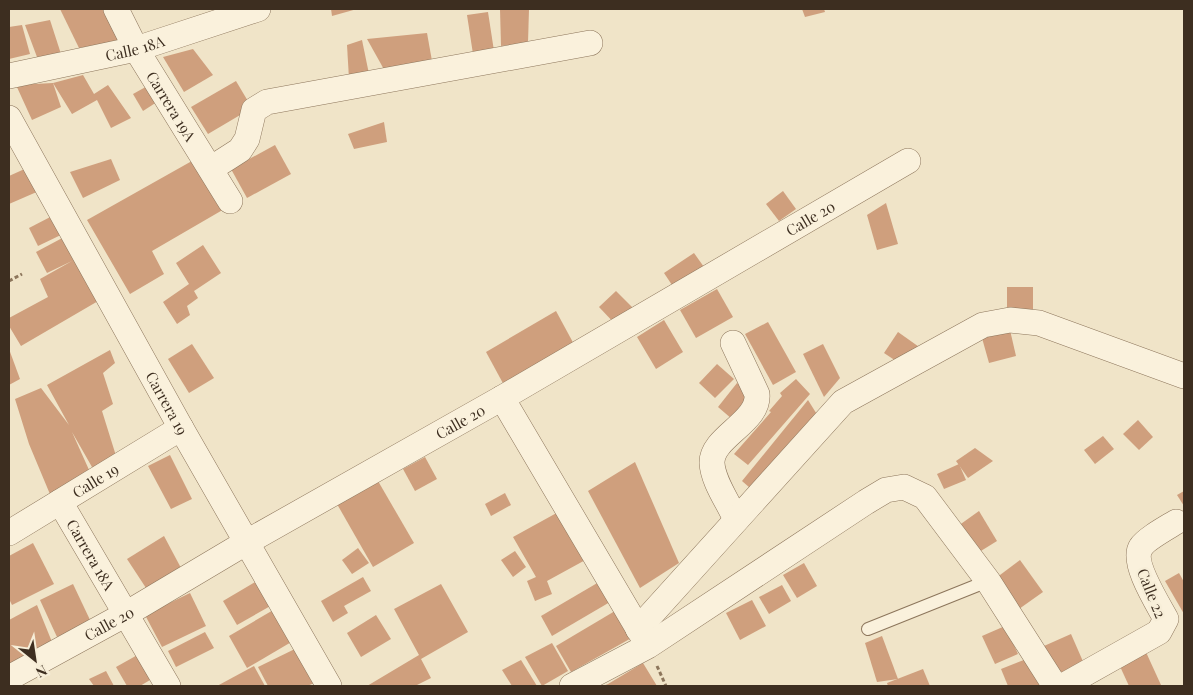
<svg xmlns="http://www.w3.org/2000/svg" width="1193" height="695" font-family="'Playfair Display',serif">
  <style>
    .building { fill: #cf9f7d }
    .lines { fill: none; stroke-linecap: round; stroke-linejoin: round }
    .lane-casing { stroke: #8d765c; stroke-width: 14 }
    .street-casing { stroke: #8d765c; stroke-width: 26 }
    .path { stroke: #8d765c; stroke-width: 3; stroke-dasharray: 4 2.5; stroke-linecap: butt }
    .lane { stroke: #faf1dc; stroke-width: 12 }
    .street { stroke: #faf1dc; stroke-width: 25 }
    .labels { text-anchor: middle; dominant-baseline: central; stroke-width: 5; stroke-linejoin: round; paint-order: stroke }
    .street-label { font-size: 15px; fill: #3d2e20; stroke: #f7eed8 }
  </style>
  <rect width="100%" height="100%" fill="#f0e4c8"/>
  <g class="building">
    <path d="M60 9H109L120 41 79 48Z"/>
    <path d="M331 9H357L332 16Z"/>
    <path d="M500 9H529L528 43 501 46Z"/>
    <path d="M802 9H824L825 12 805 17Z"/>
    <path d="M488 12 494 51 473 54 467 15Z"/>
    <path d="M50 20 61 54 37 57 25 25Z"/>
    <path d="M22 25 30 54 9 59V27Z"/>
    <path d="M427 33 432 61 386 73 367 39Z"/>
    <path d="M362 40 369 74 349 79 347 45Z"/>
    <path d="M193 49 213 75 184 92 163 57Z"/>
    <path d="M83 75 94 94 108 85 131 118 111 128 97 100 72 114 53 83 61 107 32 120 16 85 53 83Z"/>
    <path d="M236 81 252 108 208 134 191 107Z"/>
    <path d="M151 84 160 100 143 111 133 94Z"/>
    <path d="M384 122 387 142 354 149 348 134Z"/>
    <path d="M275 145 291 174 247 198 231 169Z"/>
    <path d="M199 157 226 208 152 251 164 274 130 294 87 220Z"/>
    <path d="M111 159 120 180 83 198 70 172Z"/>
    <path d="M29 167 39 191 9 204V176Z"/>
    <path d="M783 191 796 209 779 221 766 204Z"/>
    <path d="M886 203 898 244 877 250 867 215Z"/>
    <path d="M56 214 65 233 38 246 29 228Z"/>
    <path d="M66 236 105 297 21 346 9 326V318L48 297 40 279 72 261 47 273 36 252Z"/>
    <path d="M203 245 221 273 194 291 198 298 187 306 190 315 177 324 163 302 189 284 176 263Z"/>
    <path d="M694 253 704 267 674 288 664 273Z"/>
    <rect x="1007" y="287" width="26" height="25"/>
    <path d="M717 289 733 317 696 338 680 310Z"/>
    <path d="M616 291 634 309 617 326 599 307Z"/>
    <path d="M556 311 576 348 505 387 486 352Z"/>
    <path d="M664 320 683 352 656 369 637 337Z"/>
    <path d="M768 322 796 372 773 385 745 334Z"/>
    <path d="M1010 330 1016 356 989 363 982 338Z"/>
    <path d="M898 332 922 349 902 365 884 353Z"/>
    <path d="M192 344 214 378 189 393 168 359Z"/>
    <path d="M823 344 840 378 824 397 803 354Z"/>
    <path d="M9 349 20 379 9 385Z"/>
    <path d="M110 350 115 363 103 373 113 404 102 411 117 459 96 474 72 432 94 481 52 499 29 444 15 399 41 388 69 425 47 385Z"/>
    <path d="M717 364 734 379 715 398 699 383Z"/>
    <path d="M796 379 810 394 748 465 734 454 771 412 769 411 782 396 780 393Z"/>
    <path d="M737 383 751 395 732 419 718 407Z"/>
    <path d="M808 400 818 416 757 494 742 481Z"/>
    <path d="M1138 420 1153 437 1139 450 1123 434Z"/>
    <path d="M1103 436 1114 449 1095 464 1084 450Z"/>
    <path d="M975 448 993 461 968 478 956 461Z"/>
    <path d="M170 455 192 499 171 509 148 466Z"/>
    <path d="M425 457 437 479 415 491 403 469Z"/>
    <path d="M635 462 679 563 640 588 588 491Z"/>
    <path d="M959 464 966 480 944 489 937 474Z"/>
    <path d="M378 481 414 543 373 567 337 504Z"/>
    <path d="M1184 491V506L1177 495Z"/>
    <path d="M505 493 511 505 491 516 485 504Z"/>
    <path d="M562 510 589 558 547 581 552 594 535 601 527 581 536 577 513 537Z"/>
    <path d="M979 511 997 541 976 554 958 526Z"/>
    <path d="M164 536 181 568 146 588 127 559Z"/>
    <path d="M33 543 54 584 12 605 9 599V556Z"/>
    <path d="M358 548 369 563 352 574 342 560Z"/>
    <path d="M515 551 526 567 513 577 501 560Z"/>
    <path d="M1020 560 1043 592 1019 609 996 578Z"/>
    <path d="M804 563 817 586 797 598 783 575Z"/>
    <path d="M1179 573 1184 582V614L1165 581Z"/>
    <path d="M363 577 371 591 344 606 348 613 333 622 321 601Z"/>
    <path d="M260 579 274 604 237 625 223 601Z"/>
    <path d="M599 582 610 602 552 636 541 616Z"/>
    <path d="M73 584 91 622 57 637 40 600Z"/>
    <path d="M441 584 468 632 421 659 431 678 415 686H367L419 655 394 609Z"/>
    <path d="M782 585 791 601 769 614 759 597Z"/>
    <path d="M190 593 206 626 162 647 145 615Z"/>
    <path d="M752 600 766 626 740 640 726 613Z"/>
    <path d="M37 605 52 642 9 664V620Z"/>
    <path d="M620 608 635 636 571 672 556 646Z"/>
    <path d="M275 609 293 641 247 668 229 636Z"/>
    <path d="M376 615 391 639 361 657 347 633Z"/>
    <path d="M1005 626 1018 654 995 664 982 636Z"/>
    <path d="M205 632 214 648 176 667 168 651Z"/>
    <path d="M1071 634 1085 666 1057 678 1044 646Z"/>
    <path d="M882 636 898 679 877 682 865 643Z"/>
    <path d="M552 643 568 671 542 686 525 657Z"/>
    <path d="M301 646 319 681 307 686H268L258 667Z"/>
    <path d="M1145 650 1161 685 1129 686 1118 662Z"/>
    <path d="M141 653 155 677 140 686H127L116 667Z"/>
    <path d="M1029 658 1041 686H1008L1001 669Z"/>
    <path d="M521 660 537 686H512L502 670Z"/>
    <path d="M643 663 657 686H603L608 684Z"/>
    <path d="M254 666 265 686H217Z"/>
    <path d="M923 669 930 686H888L887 683Z"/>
    <path d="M106 671 114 686H94L89 679Z"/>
  </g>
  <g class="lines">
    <defs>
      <path id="lane" d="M868 629 988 581"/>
      <g id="street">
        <path id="s1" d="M116 9 136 49 230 201"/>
        <path id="s2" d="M9 76 136 49 258 9"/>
        <path id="s3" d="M9 118 181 428 329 686"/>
        <path d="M212 168 240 150 247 139 254 110 267 102 590 43"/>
        <path d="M733 343 757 394C760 422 711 437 712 463 713 482 729 503 736 520"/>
        <path d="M502 398 646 642"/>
        <path id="s4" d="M60 502 168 686"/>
        <path id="s5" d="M9 533 181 428"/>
        <path d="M638 629 843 402 983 325 1010 320 1039 323 1184 376"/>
        <path id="s6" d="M9 678 126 614 247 542 502 398 908 161"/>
        <path d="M572 686 648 646 866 502 886 490 904 487 925 497 988 581 1055 686"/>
        <path d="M1063 686 1159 632 1166 619C1158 604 1131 562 1141 547 1146 539 1168 527 1176 522"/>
      </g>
    </defs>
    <use href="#lane" class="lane-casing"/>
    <use href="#street" class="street-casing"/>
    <g class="path">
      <path d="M9 281 22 274"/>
      <path d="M657 666 666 686"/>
    </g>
    <use href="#lane" class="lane"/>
    <use href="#street" class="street"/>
  </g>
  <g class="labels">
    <g class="street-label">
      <text stroke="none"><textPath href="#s2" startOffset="129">Calle 18A</textPath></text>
      <text stroke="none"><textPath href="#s1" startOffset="112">Carrera 19A</textPath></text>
      <text stroke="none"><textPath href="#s6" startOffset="924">Calle 20</textPath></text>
      <text stroke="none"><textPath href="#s3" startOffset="326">Carrera 19</textPath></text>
      <text stroke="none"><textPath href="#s6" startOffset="519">Calle 20</textPath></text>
      <text stroke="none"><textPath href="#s5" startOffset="101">Calle 19</textPath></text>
      <text stroke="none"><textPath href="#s4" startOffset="61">Carrera 18A</textPath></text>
      <text transform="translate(1152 593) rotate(68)">Calle 22</text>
      <text stroke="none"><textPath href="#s6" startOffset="114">Calle 20</textPath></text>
    </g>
  </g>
  <rect width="1193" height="695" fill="none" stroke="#3d2e20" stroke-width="20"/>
  <g transform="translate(35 660) rotate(150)" stroke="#f7eed8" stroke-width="4" paint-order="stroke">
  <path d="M0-4L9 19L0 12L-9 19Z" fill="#3d2e20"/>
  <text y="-8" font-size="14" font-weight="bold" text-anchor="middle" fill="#3d2e20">N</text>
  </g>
</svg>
